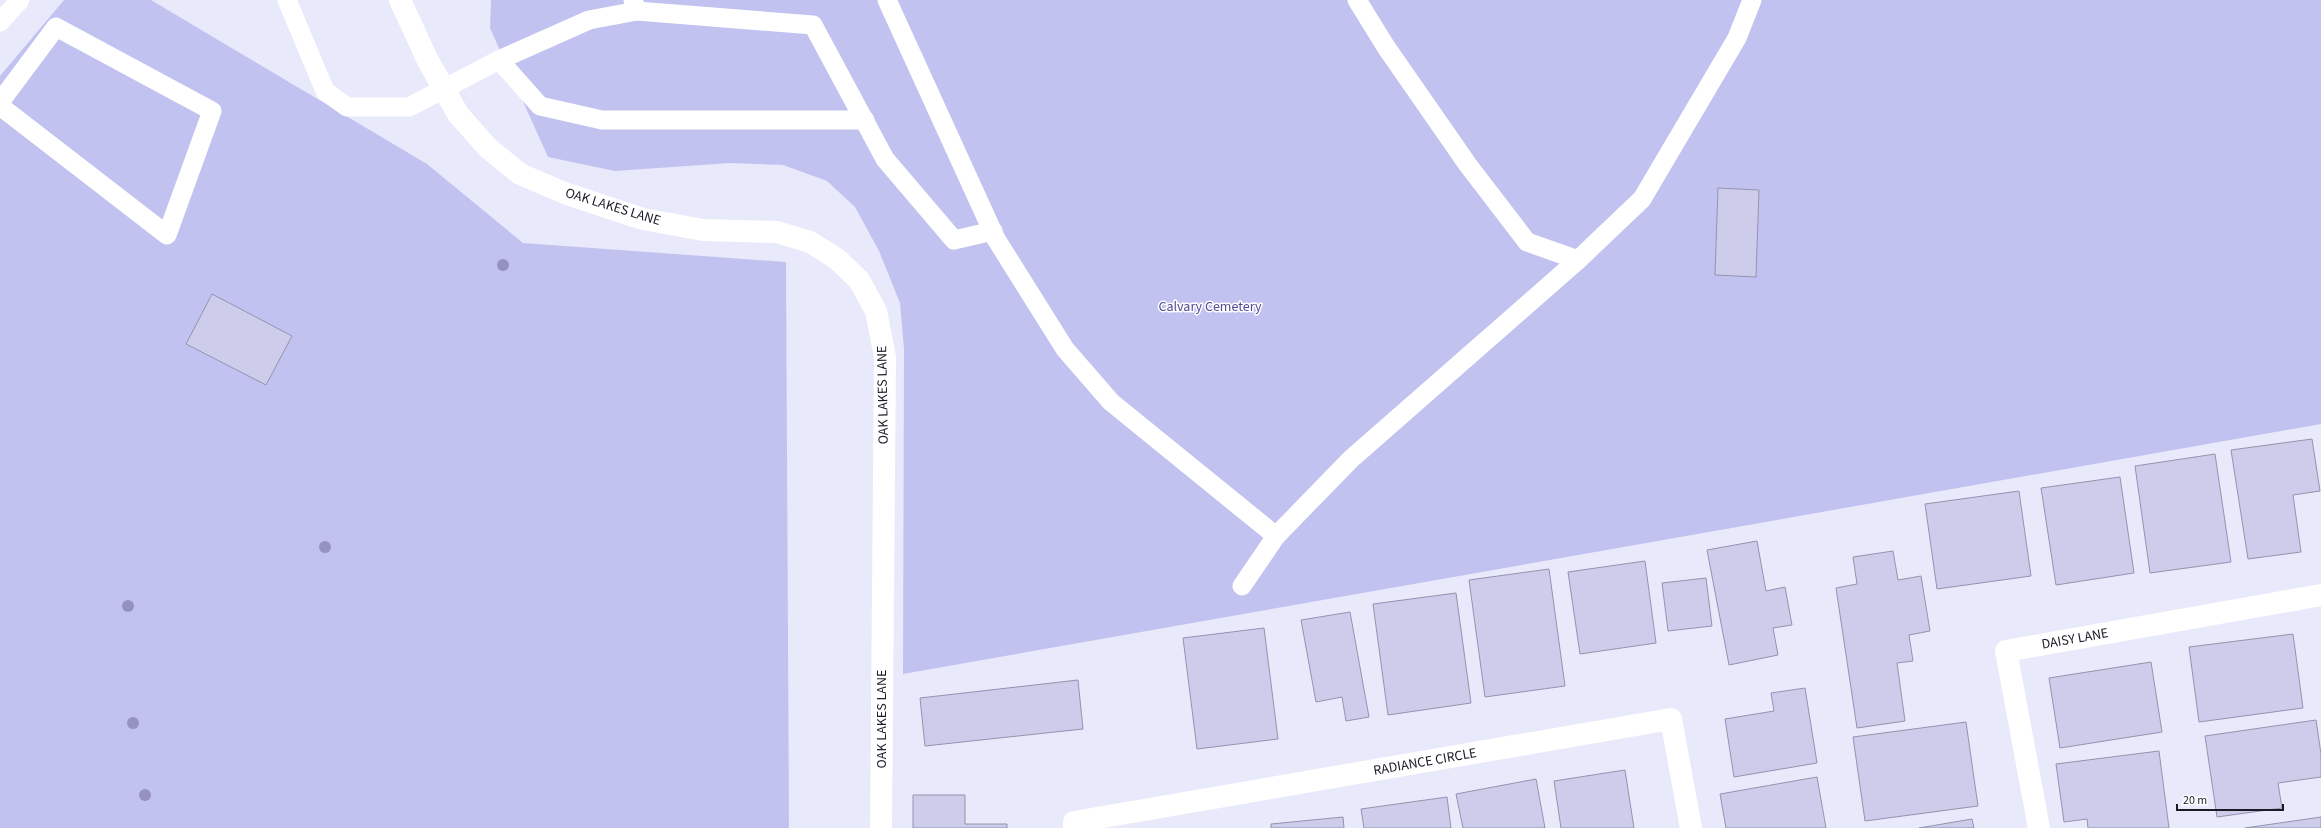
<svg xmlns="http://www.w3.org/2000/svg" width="2321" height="828" font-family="'Source Sans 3',sans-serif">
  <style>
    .green { fill: #c2c2f1 }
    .building { fill: #cdcdeb; stroke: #9393af }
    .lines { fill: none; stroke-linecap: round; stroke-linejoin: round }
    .lane { stroke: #fff; stroke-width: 19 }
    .street { stroke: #fff; stroke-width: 22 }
    .tree { fill: #9592c2 }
    .labels { text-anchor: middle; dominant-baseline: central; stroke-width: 3; stroke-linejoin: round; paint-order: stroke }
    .street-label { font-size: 14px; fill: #1b1b26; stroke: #fff }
    .park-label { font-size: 14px; fill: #514b92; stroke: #fff }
  </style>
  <rect width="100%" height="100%" fill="#e9e9fc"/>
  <g class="green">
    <path d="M64 0H151L427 164 523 243 786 262 789 828H0V76Z"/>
    <path d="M491 0H2321V424L903 674 904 349 900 303 879 251 855 207 827 181 783 165 730 163 615 171 548 157 490 28Z"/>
  </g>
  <g class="building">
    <path d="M1718 188 1759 190 1756 277 1715 275Z"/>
    <path d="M212 294 292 336 266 385 186 344Z"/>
    <path d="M2312 439 2320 491 2293 495 2301 552 2248 559 2231 450Z"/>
    <path d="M2215 454 2231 562 2150 573 2135 466Z"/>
    <path d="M2120 477 2134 573 2056 585 2041 488Z"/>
    <path d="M2019 491 2031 576 1937 589 1925 504Z"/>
    <path d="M1757 541 1766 591 1785 587 1792 625 1773 628 1778 655 1729 665 1707 550Z"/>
    <path d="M1893 551 1898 580 1921 576 1930 631 1909 635 1913 661 1897 663 1905 721 1857 728 1836 588 1857 584 1853 557Z"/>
    <path d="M1645 561 1656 643 1580 654 1568 572Z"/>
    <path d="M1549 569 1565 686 1485 697 1469 580Z"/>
    <path d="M1706 578 1712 626 1668 631 1662 583Z"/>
    <path d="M1456 593 1471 703 1388 715 1373 604Z"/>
    <path d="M1350 612 1369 717 1346 721 1342 697 1316 702 1301 620Z"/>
    <path d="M1264 628 1278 739 1197 749 1183 638Z"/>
    <path d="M2293 634 2303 708 2199 722 2189 647Z"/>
    <path d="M2151 662 2162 732 2060 748 2049 678Z"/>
    <path d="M1078 680 1083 729 925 746 920 698Z"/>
    <path d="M1805 688 1817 763 1734 777 1725 719 1774 711 1771 693Z"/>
    <path d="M2316 720 2321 754V777L2278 783 2282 808 2217 817 2205 736Z"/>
    <path d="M1966 722 1978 806 1865 821 1853 737Z"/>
    <path d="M2159 751 2169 828H2088L2087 819 2064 822 2056 764Z"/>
    <path d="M1625 770 1634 828H1561L1554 781Z"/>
    <path d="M1817 777 1826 828H1726L1720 794Z"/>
    <path d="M1536 779 1545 828H1463L1456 794Z"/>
    <path d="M913 795H965V824H1007V828H913Z"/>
    <path d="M1447 797 1451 828H1364L1361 809Z"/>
    <path d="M1343 817 1344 828H1271V824Z"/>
    <path d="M2321 817V828H2245Z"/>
    <path d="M1972 819 1974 828H1919Z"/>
  </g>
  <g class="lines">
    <g class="lane">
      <path d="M287 0 325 91 347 107H409L499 60 589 20 637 11"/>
      <path d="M633 0 637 11 813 25 885 159 954 240 993 231"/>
      <path d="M887 0 996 239 1065 349 1111 402 1276 536"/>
      <path d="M1357 0 1386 47 1468 165 1527 242 1578 260"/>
      <path d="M0 22 20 0"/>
      <path d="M499 60 540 106 602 120H865"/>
      <path d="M0 102 56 27 212 111 167 235 0 106"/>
      <path d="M1242 586 1276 536 1351 459 1578 260 1642 199 1737 38 1752 0"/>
    </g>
    <g class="street">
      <path d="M400 0 427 59 458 114 488 148 520 174 567 194 643 219 703 230 777 232 810 242 837 259 859 280 876 311 885 357 881 828"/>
      <path d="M1074 828V822L1671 719 1691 828"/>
      <path d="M2039 828 2006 651 2321 595"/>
    </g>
  </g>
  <g class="tree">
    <circle cx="503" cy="265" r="6"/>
    <circle cx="325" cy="547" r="6"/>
    <circle cx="128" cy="606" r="6"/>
    <circle cx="133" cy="723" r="6"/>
    <circle cx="145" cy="795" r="6"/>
  </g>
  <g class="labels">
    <g class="street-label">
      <text transform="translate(613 207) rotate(17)">OAK LAKES LANE</text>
      <text transform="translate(883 395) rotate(-91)">OAK LAKES LANE</text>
      <text transform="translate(2075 639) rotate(-10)">DAISY LANE</text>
      <text transform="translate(882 719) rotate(-90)">OAK LAKES LANE</text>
      <text transform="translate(1425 762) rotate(-10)">RADIANCE CIRCLE</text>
    </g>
    <g class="park-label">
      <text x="1210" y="307">Calvary Cemetery</text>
    </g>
  </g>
  <path d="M2177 804v6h106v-6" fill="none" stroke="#1b1b26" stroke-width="2"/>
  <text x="2183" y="804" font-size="12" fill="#1b1b26" stroke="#ffffff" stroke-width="3" paint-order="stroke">20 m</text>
</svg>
